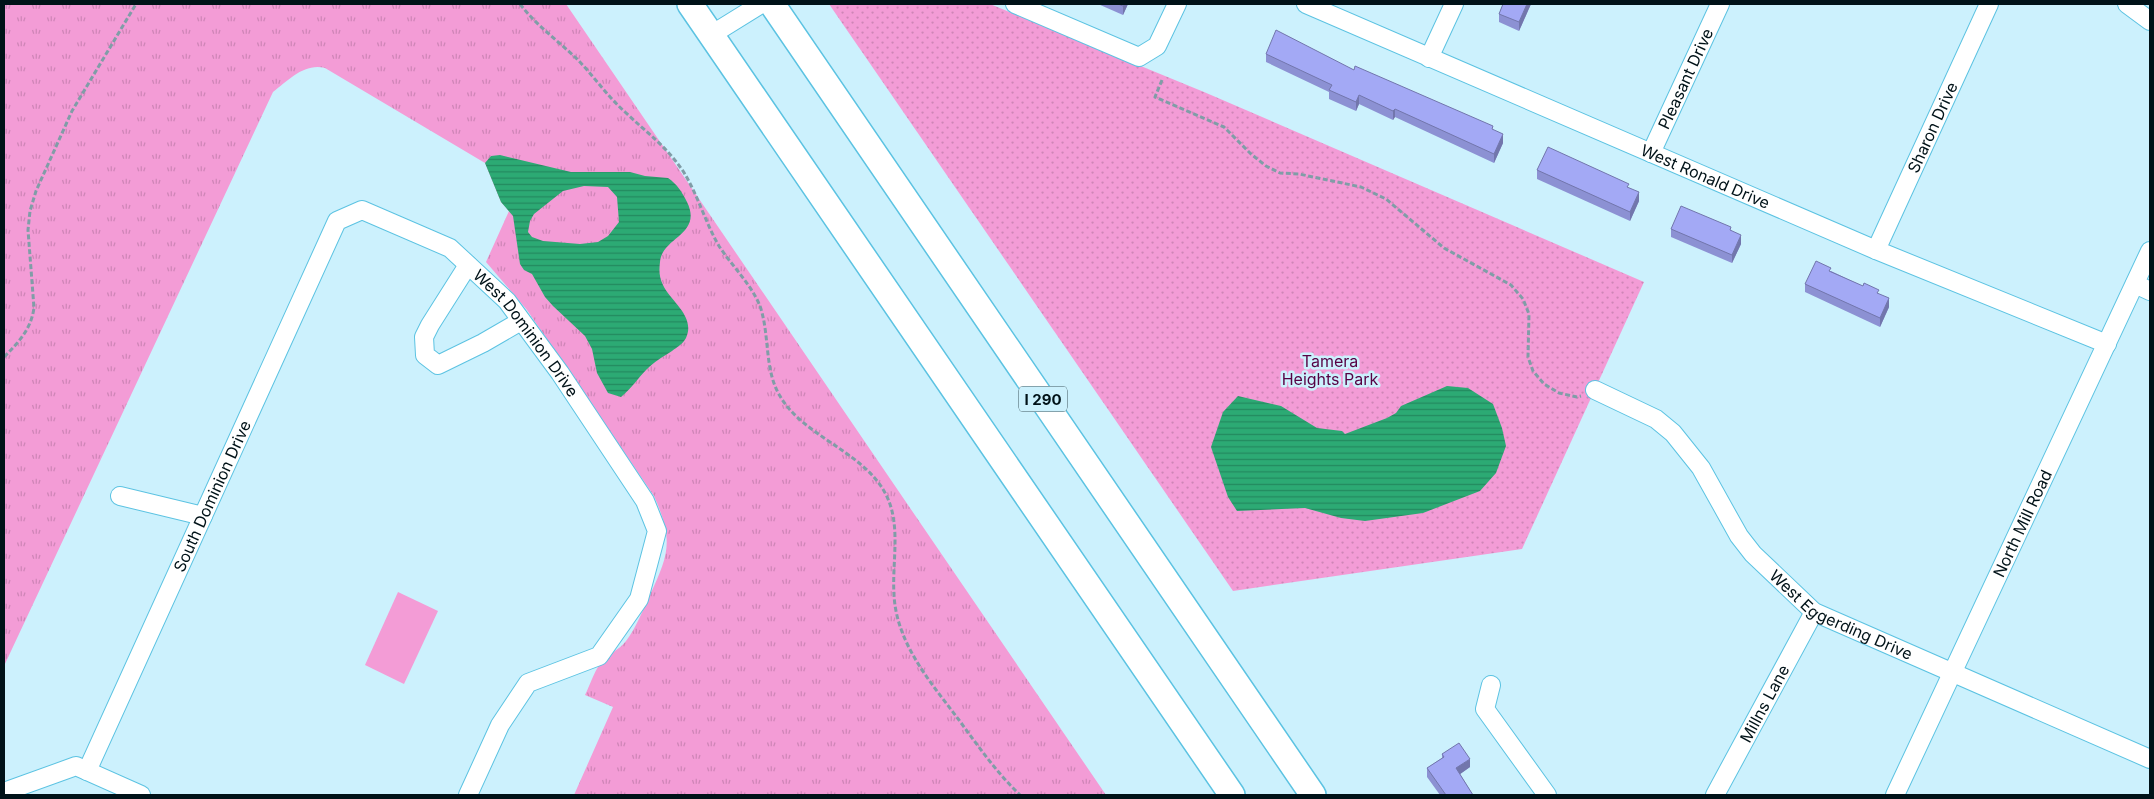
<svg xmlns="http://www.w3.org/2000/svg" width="2154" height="799" font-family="Inter,sans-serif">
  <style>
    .grass { fill: url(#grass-tufts) }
    .park { fill: url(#park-dots) }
    .garden { fill: #f39cd6 }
    .water { fill: url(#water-rules); fill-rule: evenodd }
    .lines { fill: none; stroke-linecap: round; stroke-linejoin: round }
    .minor-casing { stroke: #5cc3e2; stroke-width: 20 }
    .highway-casing { stroke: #5cc3e2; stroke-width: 28 }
    .path { stroke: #809da7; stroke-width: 3; stroke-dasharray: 5 2.5; stroke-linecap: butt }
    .minor { stroke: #fff; stroke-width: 18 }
    .highway { stroke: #fff; stroke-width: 25 }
    .wall { fill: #8c91d3 }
    .shaded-wall { fill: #7276ac }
    .building { fill: #a3a9f5; stroke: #7276ac }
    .labels { text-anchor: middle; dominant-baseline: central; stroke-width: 5; stroke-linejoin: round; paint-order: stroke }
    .shield { fill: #ccf1fd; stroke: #3d555d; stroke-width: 1 }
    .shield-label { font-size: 15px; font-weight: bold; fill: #001218 }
    .street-label { font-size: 16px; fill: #001218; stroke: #ccf1fd }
    .park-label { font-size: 16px; fill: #570244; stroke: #ccf1fd }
  </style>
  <defs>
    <pattern id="grass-tufts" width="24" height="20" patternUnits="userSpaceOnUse" patternTransform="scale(1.25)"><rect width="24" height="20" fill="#f39cd6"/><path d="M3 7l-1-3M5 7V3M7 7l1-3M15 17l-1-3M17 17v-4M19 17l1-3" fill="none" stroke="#cf85b7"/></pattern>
    <pattern id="park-dots" width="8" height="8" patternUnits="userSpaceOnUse" patternTransform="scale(1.25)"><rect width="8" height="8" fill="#f39cd6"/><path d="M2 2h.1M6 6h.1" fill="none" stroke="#cf85b7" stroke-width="1.8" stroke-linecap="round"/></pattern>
    <pattern id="water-rules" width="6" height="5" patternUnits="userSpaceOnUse" patternTransform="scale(1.25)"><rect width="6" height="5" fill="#2caa74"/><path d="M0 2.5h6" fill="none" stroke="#23895e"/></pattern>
  </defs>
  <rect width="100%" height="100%" fill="#ccf1fd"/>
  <path class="grass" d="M4 4H566L1106 795H574L613 707 585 695C590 685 594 672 600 664 607 655 619 650 626 641 636 628 642 612 649 597 669 554 674 541 654 496L527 310 486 262 509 211 501 202 485 163 325 68C304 63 289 80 273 92L4 666Z"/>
  <path class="park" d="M829 4H990L1204 92 1644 282 1522 549 1233 591Z"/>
  <path class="garden" d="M398 592 438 611 404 684 365 665Z"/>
  <g class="water">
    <path d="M500 155 571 172H630L645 176 668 178C677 184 682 192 687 202 703 235 662 237 660 262 659 270 659 277 663 285 670 301 696 316 686 338 683 344 677 347 672 351 664 356 654 362 647 369 638 378 631 389 621 397L608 393 597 373 592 349 585 336 553 306 545 297 532 274 524 270 520 264 513 216 501 202 485 163 491 156ZM584 186 608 187 617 197 619 222 608 236 598 242 580 244 543 241 532 237 528 232 530 221 534 214 563 191Z"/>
    <path d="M1447 386 1468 388 1493 404 1502 428 1506 446 1496 473 1480 491 1423 513 1365 521 1341 518 1305 508 1237 511 1228 497 1211 447 1223 412 1238 396 1281 406 1317 428 1342 431 1345 434 1387 418 1396 413 1401 406Z"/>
  </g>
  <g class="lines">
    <defs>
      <g id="minor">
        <path d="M1015 4 1139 57 1157 46 1177 4"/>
        <path id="s1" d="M1306 4 1876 250 2107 344"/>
        <path d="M2127 4 2150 21"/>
        <path d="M711 35 761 4"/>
        <path d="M1429 58 1454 4"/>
        <path id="s2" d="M1651 153 1720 4"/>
        <path id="s3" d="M1876 250 1989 4"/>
        <path d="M468 265 430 325 424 337 425 355 438 365 483 343 521 321"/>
        <path d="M2135 284 2150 291"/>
        <path id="s4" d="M1595 390 1656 419 1673 433 1701 468 1739 536 1753 554 1814 612 2150 759"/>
        <path d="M120 496 203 516"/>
        <path d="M1491 685 1485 709 1547 795"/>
        <path id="s5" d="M87 771 337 221 362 210 450 248 507 301 560 373 645 501 657 531 639 599 599 656 528 683 500 725 468 795"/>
        <path d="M4 792 76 766 141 795"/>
        <path id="s6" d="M1715 795 1814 612"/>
        <path id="s7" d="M1895 795 2150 251"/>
      </g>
      <g id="highway">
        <path d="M690 4 1232 795"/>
        <path d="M772 4 1313 795"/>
      </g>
    </defs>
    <use href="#minor" class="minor-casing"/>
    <use href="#highway" class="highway-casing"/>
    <g class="path">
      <path d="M520 4C536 25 557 40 576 58 593 75 607 96 625 112 647 133 666 146 683 171 698 195 705 222 719 246 732 266 751 284 760 306 770 335 764 370 780 396 802 435 861 451 884 491 905 527 888 571 896 611 904 652 934 687 959 720 978 746 997 773 1020 795"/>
      <path d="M1162 80 1155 97 1224 127 1251 154 1266 166 1280 173 1299 174 1361 187 1386 199 1444 248 1511 285 1523 299 1529 314 1528 357 1533 371 1544 384 1559 393 1577 397 1581 396"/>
      <path d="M4 357C19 342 31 329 34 308L28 230 30 211 36 191 72 111 136 4"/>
    </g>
    <use href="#minor" class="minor"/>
    <use href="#highway" class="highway"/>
  </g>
  <g class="wall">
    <path d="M1098 4H1128L1123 15Z"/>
    <path d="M1503 4H1531L1519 31 1499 22V14Z"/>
    <path d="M1266 54 1354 70 1493 130 1503 143 1494 163 1395 117 1393 120 1359 104 1356 111 1329 99V92L1266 62Z"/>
    <path d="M1537 170 1629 188 1639 201 1630 221 1537 179Z"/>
    <path d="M1671 229 1731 230 1741 244 1732 263 1671 237Z"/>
    <path d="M1831 271 1879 294 1889 307 1880 327 1805 292V284Z"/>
    <path d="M1442 754 1470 767 1460 774 1473 795H1440L1427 777V768L1442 758Z"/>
  </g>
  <g class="shaded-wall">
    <path d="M1124 4H1128L1123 15V6Z"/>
    <path d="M1527 4H1531L1519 31V22Z"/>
    <path d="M1359 95V104L1356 111V102Z"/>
    <path d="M1395 109V117L1393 120V111Z"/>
    <path d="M1503 134V143L1494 163V154Z"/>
    <path d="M1639 192V201L1630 221V212Z"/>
    <path d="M1741 235V244L1732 263V255Z"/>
    <path d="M1889 298V307L1880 327V318Z"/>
    <path d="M1470 759V767L1456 777V768Z"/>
  </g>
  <g class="building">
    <path d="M1118 4H1124L1123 6Z"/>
    <path d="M1503 4H1527L1519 22 1499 14Z"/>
    <path d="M1276 30 1354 70 1355 66 1493 126 1492 129 1503 134 1494 154 1395 109 1393 111 1359 95 1356 102 1329 90 1332 85 1266 54Z"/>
    <path d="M1548 147 1629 184 1627 187 1639 192 1630 212 1537 170Z"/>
    <path d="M1681 206 1731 227 1730 230 1741 235 1732 255 1671 229Z"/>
    <path d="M1816 261 1831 268 1829 271 1863 286 1864 283 1879 290 1877 293 1889 298 1880 318 1805 284Z"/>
    <path d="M1459 743 1470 759 1456 768 1473 795H1446L1427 768 1444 757 1442 754Z"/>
  </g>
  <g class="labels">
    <rect class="shield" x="1019" y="386.5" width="48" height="25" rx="4"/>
    <g class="shield-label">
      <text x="1043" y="399">I 290</text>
    </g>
    <g class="street-label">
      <text stroke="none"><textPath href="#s2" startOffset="82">Pleasant Drive</textPath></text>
      <text stroke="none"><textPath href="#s3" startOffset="135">Sharon Drive</textPath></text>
      <text stroke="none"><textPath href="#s1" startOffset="435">West Ronald Drive</textPath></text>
      <text stroke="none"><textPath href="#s5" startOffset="842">West Dominion Drive</textPath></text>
      <text stroke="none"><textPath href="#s5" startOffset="302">South Dominion Drive</textPath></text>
      <text stroke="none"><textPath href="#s7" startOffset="300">North Mill Road</textPath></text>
      <text stroke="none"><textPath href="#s4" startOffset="344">West Eggerding Drive</textPath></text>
      <text stroke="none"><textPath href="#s6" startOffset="104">Millns Lane</textPath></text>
    </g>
    <g class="park-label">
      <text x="1330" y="361">Tamera<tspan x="1330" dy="18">Heights Park</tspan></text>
    </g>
  </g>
  <rect width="2154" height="799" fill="none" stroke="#001218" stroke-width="10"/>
</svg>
